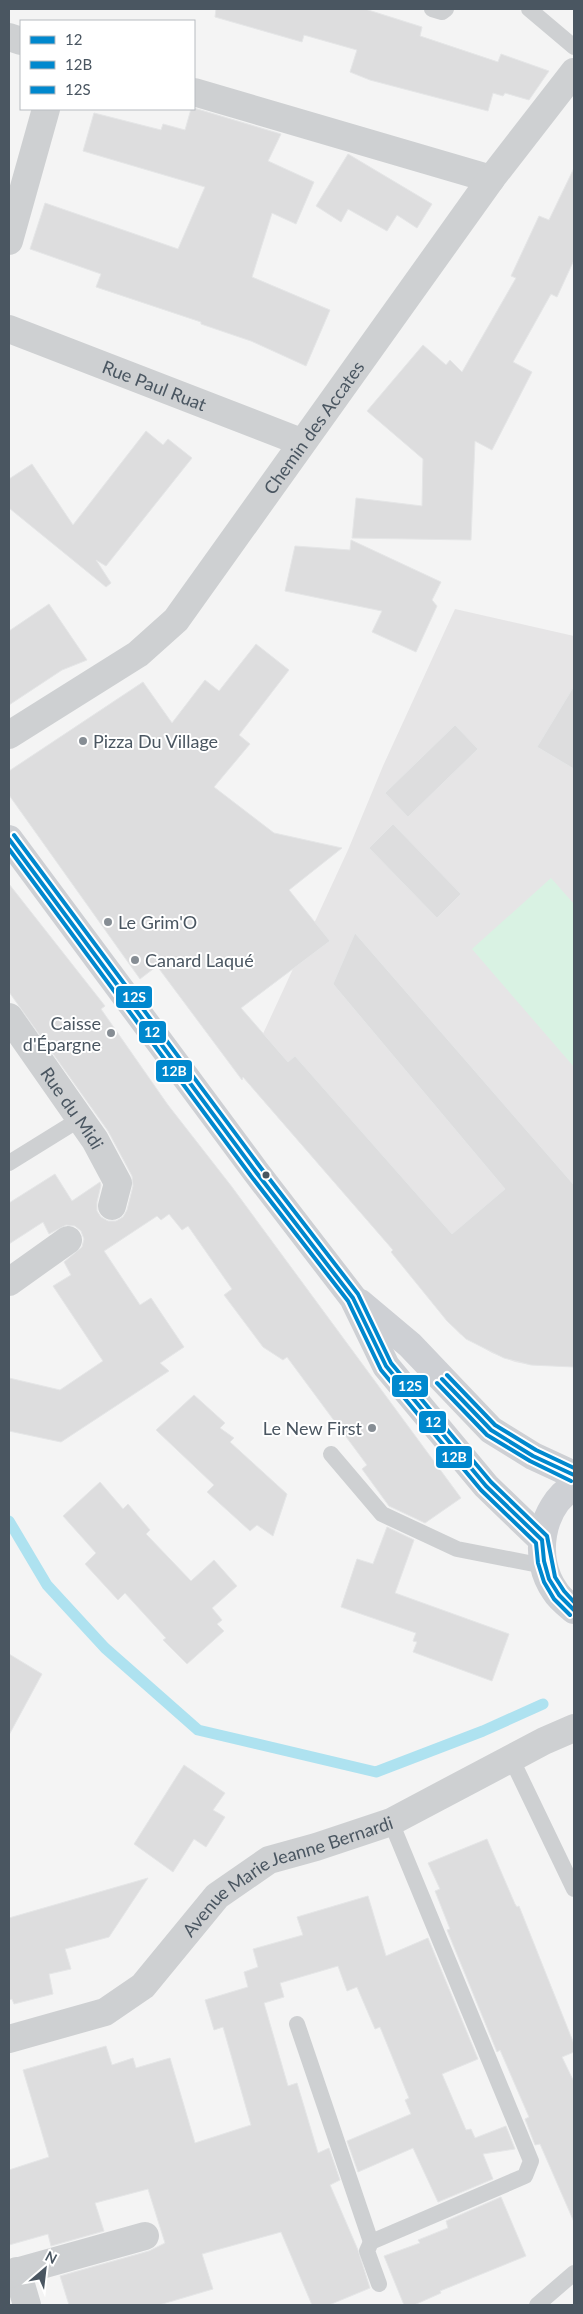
<svg xmlns="http://www.w3.org/2000/svg" width="583" height="2314" font-family="Lato,sans-serif">
  <style>
    .education { fill: #e6e5e6 }
    .green { fill: #d9f2e3 }
    .lines { fill: none; stroke-linecap: round; stroke-linejoin: round }
    .stream { stroke: #aee2f0; stroke-width: 11 }
    .building { fill: #ddddde; stroke: #e5e6e7 }
    .lane { stroke: #ced0d2; stroke-width: 16 }
    .street { stroke: #ced0d2; stroke-width: 28 }
    .secondary { stroke: #ced0d4; stroke-width: 28 }
    .bus-1-casing { stroke: #fff; stroke-width: 8 }
    .bus-2-casing { stroke: #fff; stroke-width: 8 }
    .bus-3-casing { stroke: #fff; stroke-width: 8 }
    .bus-1 { stroke: #0088ce; stroke-width: 4 }
    .bus-2 { stroke: #0088ce; stroke-width: 4 }
    .bus-3 { stroke: #0088ce; stroke-width: 4 }
    .poi-dot { fill: #868d94; stroke: #fff; stroke-width: 2 }
    .bus-dot { fill: #4a5661; stroke: #fff; stroke-width: 2 }
    .labels { text-anchor: middle; dominant-baseline: central; stroke-width: 4; stroke-linejoin: round; paint-order: stroke }
    .street-label { font-size: 18px; fill: #4a5661; stroke: #fff }
    .poi-label { font-size: 18px; fill: #4a5661; stroke: #fff; text-anchor: start }
    .line-badge { stroke: #fff; stroke-width: 2 }
    .badge-label { font-size: 14px; text-anchor: middle; font-weight: bold; fill: #fff }
  </style>
  <rect width="100%" height="100%" fill="#f4f4f4"/>
  <path class="education" d="M455 609 574 636V1367L531 1365 515 1362 492 1353 460 1334 391 1252 393 1250 243 1077 348 850 383 766Z"/>
  <path class="green" d="M551 878 574 904V1067L472 949Z"/>
  <g class="lines">
    <path class="stream" d="M9 1521 47 1585 105 1648 198 1730 376 1772 483 1731 543 1704"/>
  </g>
  <g class="building">
    <path d="M216 9H365L422 27 420 36 498 62 501 54 549 71 529 100 505 93 503 96 493 93 488 111 370 80 350 72 357 50 304 35 302 42 215 17Z"/>
    <path d="M194 108 281 134 268 161 314 182 296 224 272 213 252 277 330 310 306 366 251 341 201 324V322L96 287 101 274 30 249 45 203 178 249 205 187 83 151 94 113 161 130 163 124 185 130 191 109Z"/>
    <path d="M348 154 432 204 417 228 397 215 387 231 348 209 341 222 316 206Z"/>
    <path d="M574 168V260L557 297 551 294 513 362 532 372 492 450 475 441 471 540 352 538 356 498 422 506 423 459 367 411 423 345 446 365 450 360 462 372 516 278 511 276 539 216 549 220Z"/>
    <path d="M146 431 163 445 168 439 192 458 106 566 96 560 111 583 106 587 9 508V479L32 464 73 525Z"/>
    <path d="M351 540 441 582 432 600 437 606 416 652 372 632 382 611 285 591 295 546 350 550Z"/>
    <path d="M49 604 87 660 62 670 9 705V631Z"/>
    <path d="M256 644 289 670 239 735 250 744 214 787 274 833 342 848 289 890 330 941 241 1008 288 1062 295 1056 452 1234 505 1189 333 984 355 933 574 1185V1367L531 1365 504 1358 466 1339 447 1321 391 1252 393 1250 243 1077 242 1080 157 966 140 979 9 795V771L143 682 172 723 205 680 219 691Z"/>
    <path d="M574 686V769L537 747Z"/>
    <path d="M455 725 478 749 408 817 385 793Z"/>
    <path d="M393 824 461 894 437 918 369 848Z"/>
    <path d="M9 884 105 1006 101 1009 168 1105 232 1187 461 1498 425 1523 389 1506 362 1469 367 1465 287 1357 283 1360 263 1347 224 1295 232 1289 188 1226 182 1230 169 1214 161 1220 157 1216 104 1251 140 1305 151 1298 184 1347 160 1363 169 1371 61 1442 9 1431V1378L60 1390 103 1361 53 1286 71 1275 64 1262 82 1247 84 1239 81 1231 75 1226 66 1225 49 1234 43 1222 9 1244V1203L55 1174 72 1201 100 1182 101 1185 97 1202V1211L101 1217 108 1221H116L123 1217 127 1210 133 1186 132 1176 108 1131 9 992Z"/>
    <path d="M194 1395 225 1423 220 1428 234 1438 230 1442 287 1494 273 1536 257 1525 250 1531 207 1492 214 1485 156 1430Z"/>
    <path d="M100 1482 123 1509 128 1504 150 1530 146 1534 191 1581 214 1560 237 1586 212 1608 222 1620 217 1624 224 1631 187 1664 163 1640 166 1638 125 1593 118 1600 85 1564 96 1553 63 1516Z"/>
    <path d="M387 1527 414 1540 395 1593 509 1634 492 1681 413 1652 417 1642 413 1641 416 1633 341 1607 357 1559 373 1564Z"/>
    <path d="M9 1654 42 1674 9 1735Z"/>
    <path d="M184 1765 225 1793 213 1810 225 1817 206 1847 194 1839 173 1872 134 1844Z"/>
    <path d="M487 1839 515 1904 517 1907 519 1906 574 2044V2052L562 2057 574 2082V2222L540 2144 535 2145 525 2119 529 2117 500 2050 497 2052 447 1930 450 1929 435 1891 440 1889 428 1863Z"/>
    <path d="M148 1878 109 1937 65 1949 71 1969 49 1974 53 1994 14 2004 12 1999 9 2000V1918Z"/>
    <path d="M368 1896 386 1956 428 1938 478 2059 442 2074 466 2130 471 2129 475 2138 506 2126 515 2149 483 2154 493 2179 438 2202 413 2148 358 2172 347 2141 411 2114 405 2100 409 2098 380 2027 375 2029 357 1987 347 1991 338 1966 280 1983 284 1997 264 2003 288 2086 297 2083 318 2153 329 2148 340 2180 330 2185 358 2250 370 2288 329 2305H312L281 2232 202 2254 213 2289 159 2305H69L60 2276 149 2251 165 2243 148 2189 95 2203 104 2231 51 2246 48 2234 9 2245V2170L49 2157 23 2070 106 2046 112 2065 133 2058 136 2068 170 2058 195 2143 251 2125 223 2027 214 2030 205 2000 248 1987 244 1972 258 1967 253 1949 303 1935 297 1917Z"/>
    <path d="M501 2197 526 2256 440 2291 441 2293 414 2305H404L384 2256 420 2243 418 2240 448 2228 446 2221Z"/>
  </g>
  <g class="lines">
    <g class="lane">
      <path d="M432 9 442 12 446 9"/>
      <path d="M529 9 574 47"/>
      <path d="M9 1163 80 1119"/>
      <path d="M331 1454 382 1514 457 1549 544 1566"/>
      <path d="M511 1758 574 1889"/>
      <path d="M297 2024 371 2242"/>
      <path d="M379 2284 367 2251 371 2242 525 2176 531 2161 391 1822"/>
      <path d="M537 2305 574 2273"/>
    </g>
    <g class="street">
      <path d="M9 37 21 41"/>
      <path d="M194 92 491 179"/>
      <path d="M9 241 46 109"/>
      <path id="s1" d="M9 329 301 442"/>
      <path id="s2" d="M9 735 138 654 176 620 491 179 574 72"/>
      <path id="s3" d="M9 1017 95 1140 118 1183 112 1206"/>
      <path d="M9 1282 68 1240"/>
      <path id="s4" d="M9 2039 105 2012 143 1986 217 1896 269 1860 316 1847 391 1822 544 1741 574 1728"/>
      <path d="M17 2271 27 2305"/>
      <path d="M9 2274 145 2236"/>
    </g>
    <g class="secondary">
      <path d="M9 839 256 1172 353 1298 386 1366 486 1486 542 1540"/>
      <path d="M360 1303 410 1345 491 1430 533 1456 574 1475"/>
      <path d="M574 1486C540 1507 532 1559 555 1591 559 1598 568 1605 574 1610"/>
    </g>
    <defs>
      <g id="bus-1">
        <path d="M9 839 256 1172 353 1298 386 1366 486 1486 542 1540 544 1561 549 1579 559 1595 574 1610"/>
        <path d="M442 1379 491 1430 533 1456 574 1475"/>
      </g>
      <g id="bus-2">
        <path d="M9 849 251 1176 348 1301 381 1370 481 1490 536 1543 538 1563 544 1582 554 1599 570 1615"/>
        <path d="M437 1383 487 1435 530 1461 571 1481"/>
      </g>
      <g id="bus-3">
        <path d="M14 835 261 1168 358 1294 391 1363 491 1482 547 1536 555 1577 564 1591 574 1602"/>
        <path d="M447 1375 495 1425 536 1450 574 1468"/>
      </g>
    </defs>
    <use href="#bus-1" class="bus-1-casing"/>
    <use href="#bus-2" class="bus-2-casing"/>
    <use href="#bus-3" class="bus-3-casing"/>
    <use href="#bus-1" class="bus-1"/>
    <use href="#bus-2" class="bus-2"/>
    <use href="#bus-3" class="bus-3"/>
  </g>
  <g class="poi-dot">
    <circle cx="83" cy="741" r="5"/>
    <circle cx="108" cy="922" r="5"/>
    <circle cx="135" cy="960" r="5"/>
    <circle cx="111" cy="1033" r="5"/>
    <circle cx="372" cy="1428" r="5"/>
  </g>
  <circle class="bus-dot" cx="266" cy="1175" r="4.5"/>
  <g class="labels">
    <g class="street-label">
      <text stroke="none"><textPath href="#s1" startOffset="156">Rue Paul Ruat</textPath></text>
      <text stroke="none"><textPath href="#s2" startOffset="440">Chemin des Accates</textPath></text>
      <text stroke="none"><textPath href="#s3" startOffset="111">Rue du Midi</textPath></text>
      <text stroke="none"><textPath href="#s4" startOffset="334">Avenue Marie Jeanne Bernardi</textPath></text>
    </g>
    <g class="poi-label">
      <text x="93" y="741">Pizza Du Village</text>
      <text x="118" y="922">Le Grim'O</text>
      <text x="145" y="960">Canard Laqué</text>
      <text x="101" y="1023" text-anchor="end">Caisse<tspan x="101" dy="21">d'Épargne</tspan></text>
      <text x="362" y="1428" text-anchor="end">Le New First</text>
    </g>
  </g>
  <g class="line-badge">
    <rect x="115" y="985" width="38" height="24" rx="5" fill="#0088ce"/>
    <rect x="138" y="1020" width="29" height="24" rx="5" fill="#0088ce"/>
    <rect x="155" y="1059" width="38" height="24" rx="5" fill="#0088ce"/>
    <rect x="391" y="1374" width="38" height="24" rx="5" fill="#0088ce"/>
    <rect x="418" y="1410" width="29" height="24" rx="5" fill="#0088ce"/>
    <rect x="435" y="1445" width="38" height="24" rx="5" fill="#0088ce"/>
  </g>
  <g class="badge-label">
    <text x="134" y="1002">12S</text>
    <text x="152" y="1037">12</text>
    <text x="174" y="1076">12B</text>
    <text x="410" y="1391">12S</text>
    <text x="433" y="1427">12</text>
    <text x="454" y="1462">12B</text>
  </g>
  <rect width="583" height="2314" fill="none" stroke="#4a5661" stroke-width="20"/>
  <rect x="20" y="20" width="175" height="90" fill="#ffffff" stroke="#b7bbc0"/>
  <rect x="30" y="36" width="25" height="8" fill="#0088ce" stroke="#b7bbc0"/>
  <text x="65" y="45" font-size="15" fill="#4a5661">12</text>
  <rect x="30" y="61" width="25" height="8" fill="#0088ce" stroke="#b7bbc0"/>
  <text x="65" y="70" font-size="15" fill="#4a5661">12B</text>
  <rect x="30" y="86" width="25" height="8" fill="#0088ce" stroke="#b7bbc0"/>
  <text x="65" y="95" font-size="15" fill="#4a5661">12S</text>
  <g transform="translate(45 2269) rotate(28)" stroke="#ffffff" stroke-width="4" paint-order="stroke">
  <path d="M0-4L9 19L0 12L-9 19Z" fill="#4a5661"/>
  <text y="-8" font-size="14" font-weight="bold" text-anchor="middle" fill="#4a5661">N</text>
  </g>
</svg>
